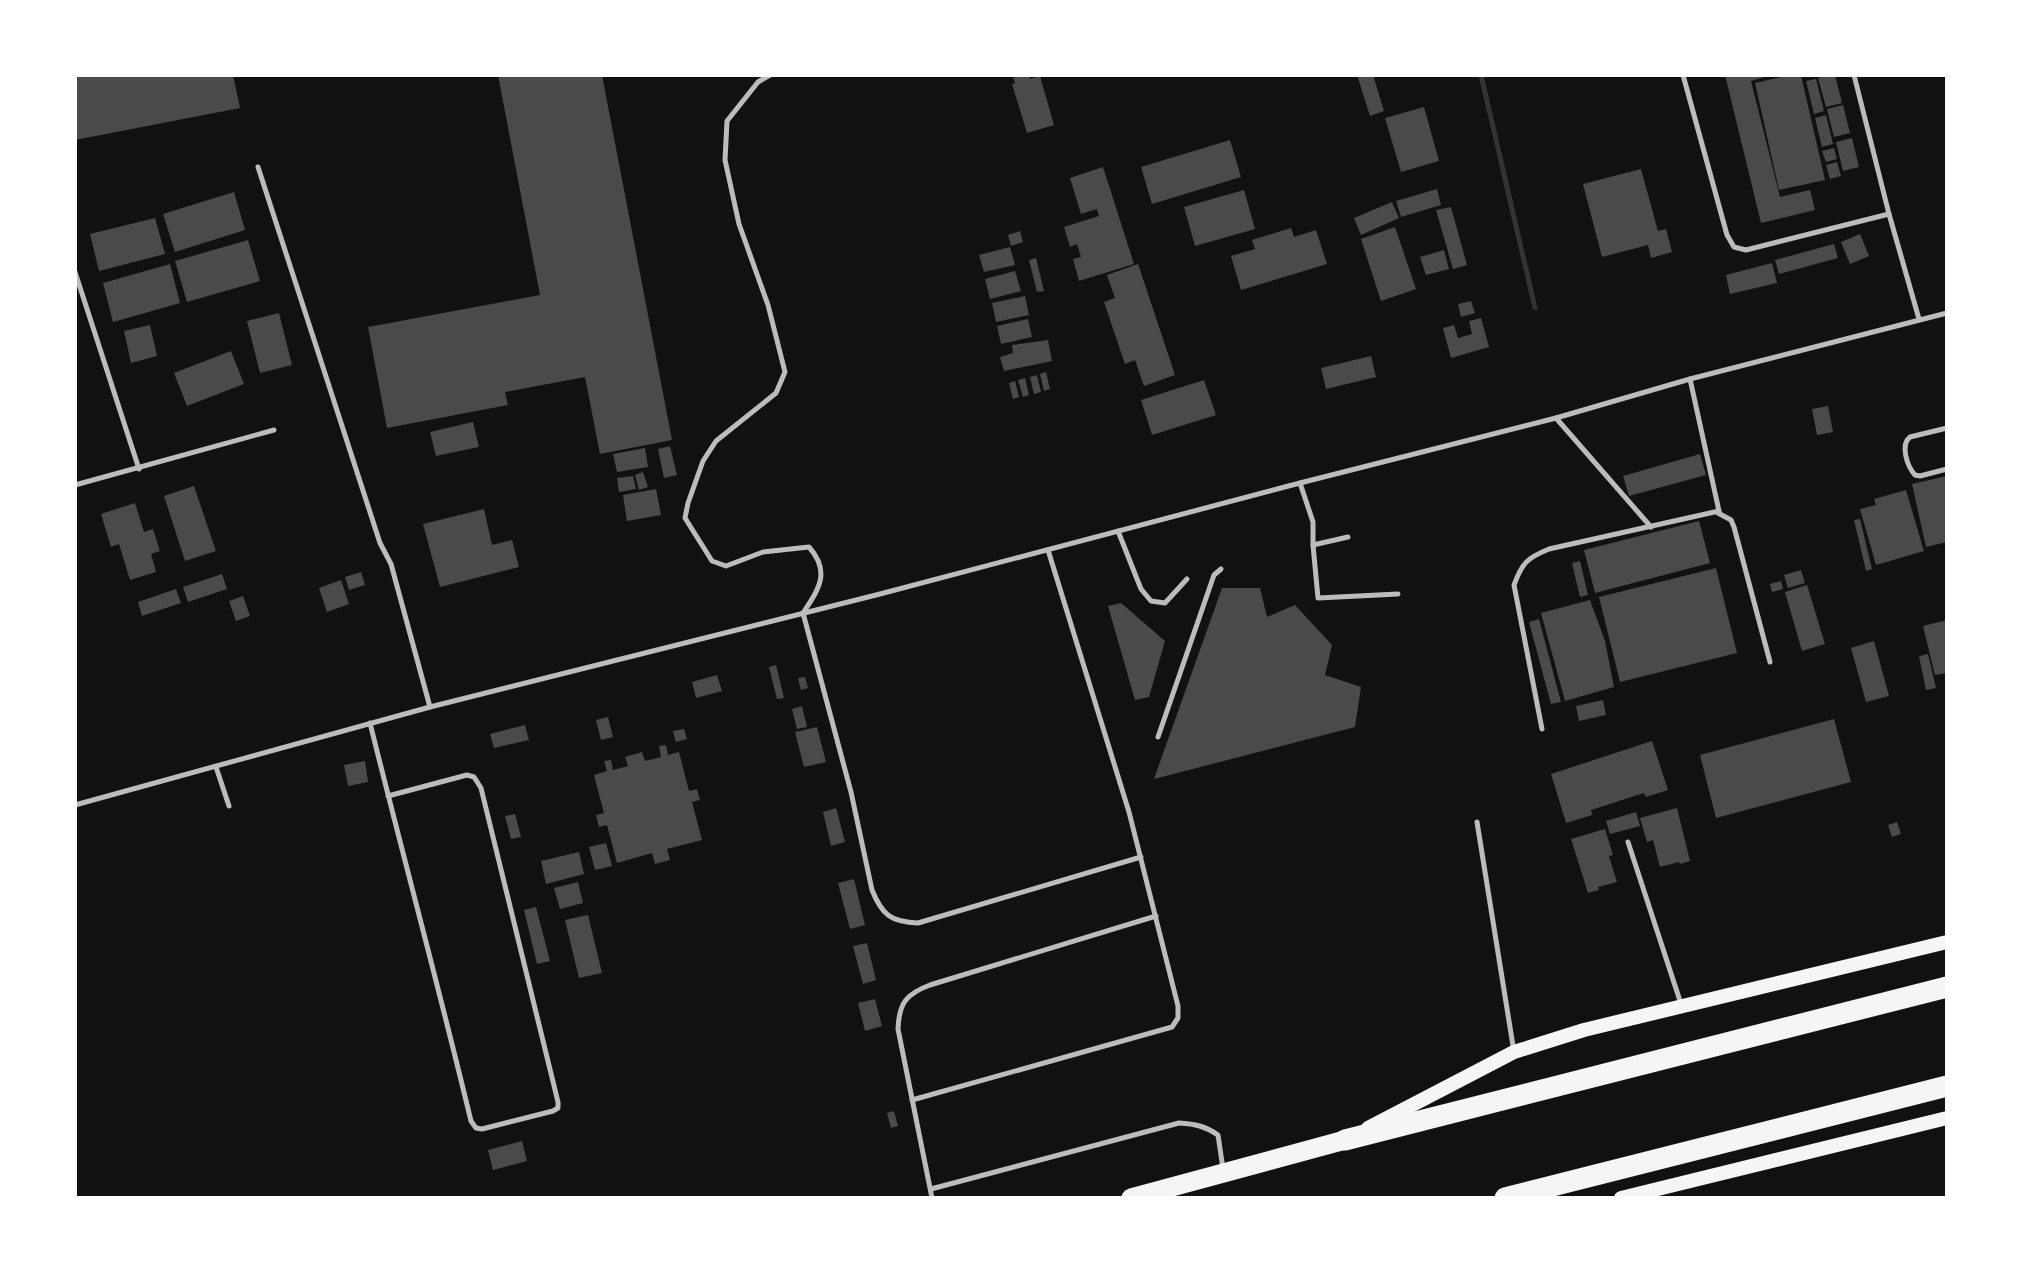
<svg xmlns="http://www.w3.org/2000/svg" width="2022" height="1273" font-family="'IBM Plex Serif',serif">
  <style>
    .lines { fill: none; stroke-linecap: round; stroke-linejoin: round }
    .stream { stroke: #333; stroke-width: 5 }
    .building { fill: #4a4a4a }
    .service { stroke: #bcbcbc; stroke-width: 5 }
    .secondary { stroke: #f5f5f5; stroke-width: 14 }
    .trunk { stroke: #f5f5f5; stroke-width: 19 }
    .motorway { stroke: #f5f5f5; stroke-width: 21 }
  </style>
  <rect width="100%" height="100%" fill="#111"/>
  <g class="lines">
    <path class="stream" d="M1481 75 1535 308"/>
  </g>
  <g class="building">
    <path d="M75 75H233L240 108 75 140Z"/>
    <path d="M498 75H602L672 440 600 454 585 377 505 392 508 405 387 428 368 327 540 295Z"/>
    <path d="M1021 75H1029L1030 79 1040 76 1054 125 1027 133 1012 84 1015 83 1013 78Z"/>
    <path d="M1357 75H1373L1384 111 1370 116Z"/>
    <path d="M1725 75H1771L1751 81 1780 197 1810 190 1815 210 1761 223Z"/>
    <path d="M1790 75H1801L1825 180 1779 190 1755 83Z"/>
    <path d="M1828 75H1835L1842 103 1826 107 1818 78Z"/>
    <path d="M1816 79 1824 111 1814 114 1806 81Z"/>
    <path d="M1843 105 1850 133 1834 137 1827 109Z"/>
    <path d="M1424 107 1439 161 1401 172 1385 118Z"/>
    <path d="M1826 115 1833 144 1822 147 1815 118Z"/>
    <path d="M1852 138 1859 167 1843 171 1836 142Z"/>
    <path d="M1230 140 1241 177 1152 204 1141 167Z"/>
    <path d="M1834 148 1837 159 1826 162 1822 151Z"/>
    <path d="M1837 162 1841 176 1830 179 1826 165Z"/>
    <path d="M1103 167 1134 264 1079 281 1073 259 1081 257 1077 244 1070 247 1064 227 1099 216 1097 209 1081 214 1070 178Z"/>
    <path d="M1641 169 1658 231 1666 229 1672 252 1651 258 1648 245 1602 257 1583 184Z"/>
    <path d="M1437 189 1441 205 1401 217 1396 201Z"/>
    <path d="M1244 190 1255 229 1195 246 1184 207Z"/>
    <path d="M234 192 245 230 175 252 163 214Z"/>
    <path d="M1392 202 1399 218 1361 235 1354 218Z"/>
    <path d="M1451 207 1467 265 1453 269 1436 210Z"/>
    <path d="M155 218 165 254 99 271 90 234Z"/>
    <path d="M1395 227 1416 289 1381 301 1361 239Z"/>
    <path d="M1291 228 1294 237 1316 230 1327 264 1241 290 1231 256 1255 249 1252 240Z"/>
    <path d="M1020 231 1023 242 1011 246 1008 235Z"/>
    <path d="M1860 234 1869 256 1850 264 1841 242Z"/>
    <path d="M248 240 260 281 187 302 175 261Z"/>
    <path d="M1834 244 1838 258 1779 274 1775 260Z"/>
    <path d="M1010 247 1015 265 984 272 979 255Z"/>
    <path d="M1444 250 1449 269 1426 275 1420 257Z"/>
    <path d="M1036 258 1044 291 1037 292 1029 260Z"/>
    <path d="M1772 263 1777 283 1730 294 1726 275Z"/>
    <path d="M170 264 180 303 113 322 103 283Z"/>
    <path d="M1138 264 1175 375 1144 386 1135 360 1125 364 1104 302 1115 298 1107 275Z"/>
    <path d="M1015 271 1021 291 990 299 985 279Z"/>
    <path d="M1025 296 1029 315 996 322 992 303Z"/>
    <path d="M1471 301 1475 313 1461 317 1458 304Z"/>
    <path d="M279 313 292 365 260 373 247 321Z"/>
    <path d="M1481 318 1489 347 1451 358 1443 328 1454 325 1458 338 1472 334 1469 321Z"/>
    <path d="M1028 319 1032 337 1001 344 997 326Z"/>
    <path d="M150 325 157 356 131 363 124 331Z"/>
    <path d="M1048 340 1052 361 1004 371 1000 357 1013 353 1012 345Z"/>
    <path d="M231 351 244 384 187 406 174 373Z"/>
    <path d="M1371 356 1376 377 1326 389 1321 368Z"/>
    <path d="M1046 372 1050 389 1044 391 1040 374Z"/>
    <path d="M1037 375 1041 392 1034 394 1030 377Z"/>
    <path d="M1025 378 1029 395 1023 397 1018 380Z"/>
    <path d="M1204 380 1216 415 1152 435 1141 400Z"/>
    <path d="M1015 381 1019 397 1013 399 1009 383Z"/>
    <path d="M1828 406 1833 432 1817 435 1812 409Z"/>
    <path d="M473 422 479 447 436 456 430 432Z"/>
    <path d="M670 446 677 475 664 478 658 449Z"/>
    <path d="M645 448 648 467 617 472 613 454Z"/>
    <path d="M1700 454 1706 475 1629 496 1623 476Z"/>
    <path d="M643 472 648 487 639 490 635 475Z"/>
    <path d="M633 476 636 489 619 492 617 478Z"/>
    <path d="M1947 476V542L1926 547 1912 484Z"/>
    <path d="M194 486 216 551 185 561 164 496Z"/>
    <path d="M656 489 661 515 627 521 623 495Z"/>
    <path d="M1906 490 1924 551 1876 565 1860 509 1876 505 1874 499Z"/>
    <path d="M135 503 144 532 153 529 160 551 151 554 156 572 130 580 119 544 111 547 101 514Z"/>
    <path d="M484 509 492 545 512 540 519 567 440 587 423 524Z"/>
    <path d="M1860 519 1872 569 1866 571 1854 520Z"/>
    <path d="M1699 521 1710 563 1595 593 1584 550Z"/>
    <path d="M1580 561 1588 595 1580 597 1572 563Z"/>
    <path d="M1716 568 1737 653 1620 682 1599 597Z"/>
    <path d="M1801 570 1805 583 1788 588 1784 575Z"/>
    <path d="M361 572 365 585 349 590 345 577Z"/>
    <path d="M222 574 227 589 188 602 183 587Z"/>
    <path d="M341 580 349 604 327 612 319 588Z"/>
    <path d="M1781 581 1783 589 1772 592 1770 584Z"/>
    <path d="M1807 585 1825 644 1802 651 1785 592Z"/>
    <path d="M1222 588H1260L1267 617 1295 605 1332 645 1325 675 1361 687 1355 727 1154 779Z"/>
    <path d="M176 589 181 603 142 616 138 602Z"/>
    <path d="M243 596 250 616 236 621 229 601Z"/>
    <path d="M1590 600 1605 641 1614 687 1565 701 1541 613Z"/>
    <path d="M1121 603 1165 641 1149 697 1135 700 1108 606Z"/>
    <path d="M1539 619 1561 702 1551 704 1529 622Z"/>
    <path d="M1947 620V673L1935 675 1923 626Z"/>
    <path d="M1874 641 1889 696 1866 702 1851 648Z"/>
    <path d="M1928 654 1936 688 1926 690 1919 656Z"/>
    <path d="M776 665 784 698 777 699 769 667Z"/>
    <path d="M717 675 722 691 696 698 692 682Z"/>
    <path d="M805 677 808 688 801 690 798 678Z"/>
    <path d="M1603 700 1606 715 1579 721 1576 706Z"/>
    <path d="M802 706 807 727 797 729 792 709Z"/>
    <path d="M608 717 613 737 601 740 596 720Z"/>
    <path d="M1834 719 1851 782 1716 818 1700 755Z"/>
    <path d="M525 725 529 740 494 748 490 734Z"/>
    <path d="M817 727 826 762 804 767 795 732Z"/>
    <path d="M684 729 687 739 676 742 673 731Z"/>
    <path d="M1652 741 1668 790 1646 797 1644 793 1591 810 1592 815 1566 823 1551 774Z"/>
    <path d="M666 745 668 755 679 752 689 791 697 789 700 800 692 802 702 840 667 849 670 860 655 864 652 853 617 863 607 825 599 827 596 815 604 813 594 775 607 771 604 761 611 760 613 770 628 766 625 757 642 752 645 761 661 757 659 746Z"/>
    <path d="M365 761 368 782 348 786 344 765Z"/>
    <path d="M836 808 845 842 831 846 823 812Z"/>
    <path d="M1677 808 1690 861 1680 864 1679 862 1660 867 1653 840 1647 842 1640 818Z"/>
    <path d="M1636 812 1640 826 1610 834 1606 821Z"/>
    <path d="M515 814 521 837 511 839 505 816Z"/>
    <path d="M1897 822 1901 834 1892 837 1888 825Z"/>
    <path d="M1605 829 1613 855 1609 856 1617 882 1598 887 1599 890 1588 893 1571 839Z"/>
    <path d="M606 843 612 866 595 870 589 847Z"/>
    <path d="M579 852 584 874 546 884 541 861Z"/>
    <path d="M854 879 865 925 850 929 838 883Z"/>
    <path d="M578 882 583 903 560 909 554 888Z"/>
    <path d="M536 907 550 961 537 964 524 910Z"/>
    <path d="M588 915 602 973 579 978 565 920Z"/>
    <path d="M867 943 876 980 863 984 853 946Z"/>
    <path d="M875 999 882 1026 865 1031 858 1003Z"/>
    <path d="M894 1111 898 1126 891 1128 887 1113Z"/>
    <path d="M522 1141 527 1161 493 1170 488 1150Z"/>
  </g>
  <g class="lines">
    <g class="service">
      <path d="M770 75 758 82 727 121 725 160 739 224 768 305 785 372 776 393 716 441 703 461 688 503 685 518 712 561 726 566 763 552 809 547C831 572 819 589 803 613L851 792 872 890C882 915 891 922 918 923L1141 857"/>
      <path d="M1683 75 1727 235 1734 247 1746 250 1889 214"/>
      <path d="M1854 75 1889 214 1919 319"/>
      <path d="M258 167 380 543 391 564 430 707"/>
      <path d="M75 272 139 469"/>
      <path d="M1690 379 1719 511"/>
      <path d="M1556 418 1651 527"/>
      <path d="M1947 428 1910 437C1900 445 1907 466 1915 475L1920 476 1947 469"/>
      <path d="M1300 483 1313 522V545L1318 598 1398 594"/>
      <path d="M75 485 274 430"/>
      <path d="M1118 531 1141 589 1151 601 1165 603 1187 579"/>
      <path d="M1313 545 1348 537"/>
      <path d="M370 723C403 856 439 988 471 1121L476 1128 482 1129 553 1111 558 1108V1102L481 788 474 777 467 775 388 796"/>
      <path d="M1542 729 1514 585C1522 563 1527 558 1549 549L1719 511 1718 513 1731 520 1734 527 1770 662"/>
      <path d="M1158 737 1214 575 1221 569"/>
      <path d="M216 767 229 806"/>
      <path d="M75 805 430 707 880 594 1300 483 1556 418 1690 379 1947 313"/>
      <path d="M1477 822 1514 1052"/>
      <path d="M1628 842 1681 1004"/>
      <path d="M912 1100 1172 1027 1178 1018V1006L1129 812 1048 550"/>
      <path d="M931 1189 1179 1123C1195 1124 1205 1126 1218 1135L1223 1169"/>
      <path d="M932 1198 898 1029C899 1003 906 994 930 985L1156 916"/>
    </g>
    <g class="secondary">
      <path d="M1368 1128 1514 1052 1584 1030 1947 942"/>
      <path d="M1621 1198 1947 1118"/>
    </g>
    <path class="trunk" d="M1131 1198 1345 1140"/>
    <g class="motorway">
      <path d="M1345 1140 1947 987"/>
      <path d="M1505 1198 1947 1086"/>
    </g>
  </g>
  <rect width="2022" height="1273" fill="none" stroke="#ffffff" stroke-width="154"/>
</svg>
